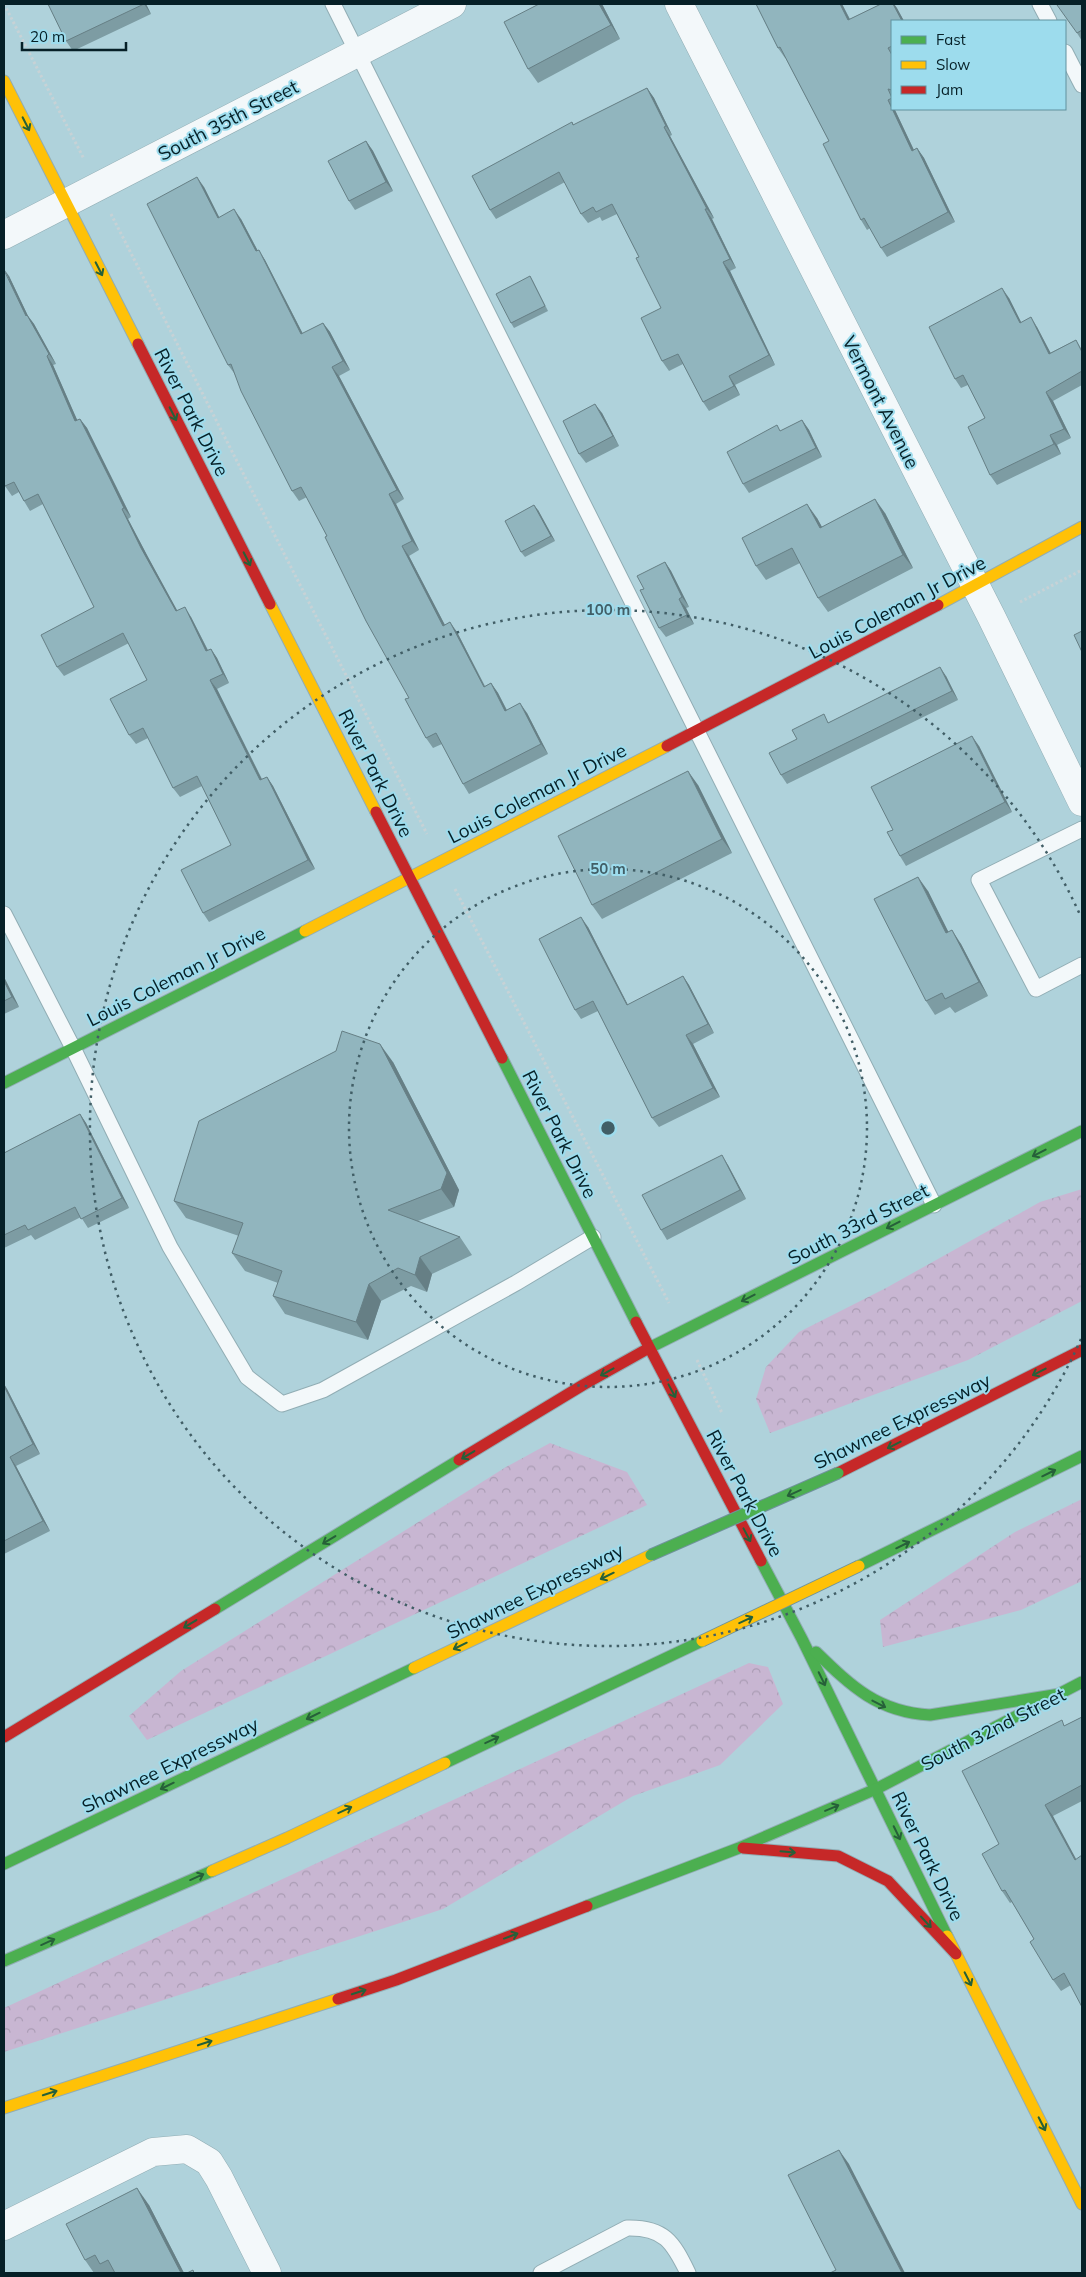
<svg xmlns="http://www.w3.org/2000/svg" width="1086" height="2277" font-family="Mulish,sans-serif">
  <style>
    .forest { fill: url(#forest-crowns) }
    .lines { fill: none; stroke-linecap: round; stroke-linejoin: round }
    .lane-casing { stroke: #91adb4; stroke-width: 17 }
    .street-casing { stroke: #91adb4; stroke-width: 29 }
    .fast-casing { stroke: #91adb4; stroke-width: 13 }
    .slow-casing { stroke: #91adb4; stroke-width: 13 }
    .jam-casing { stroke: #91adb4; stroke-width: 13 }
    .path { stroke: #c7d2d6; stroke-width: 3; stroke-dasharray: 2.5 2.5; stroke-linecap: butt }
    .lane { stroke: #f3f8fa; stroke-width: 15 }
    .street { stroke: #f3f8fa; stroke-width: 28 }
    .fast { stroke: #4caf50; stroke-width: 11 }
    .slow { stroke: #ffc107; stroke-width: 11 }
    .jam { stroke: #c62828; stroke-width: 11 }
    .fast-bridge-casing { stroke: #6f939b; stroke-width: 13; stroke-linecap: butt }
    .slow-bridge-casing { stroke: #6f939b; stroke-width: 13; stroke-linecap: butt }
    .fast-bridge { stroke: #4caf50; stroke-width: 11 }
    .slow-bridge { stroke: #ffc107; stroke-width: 11 }
    .wall { fill: #7d9ca3 }
    .shaded-wall { fill: #667f85 }
    .building { fill: #91b5be; stroke: #667f85 }
    .oneway { stroke: #266039 }
    .ring { fill: none; stroke: #415e66; stroke-width: 2.5; stroke-dasharray: 2.5 5 }
    .labels { text-anchor: middle; dominant-baseline: central; stroke-width: 4; stroke-linejoin: round; paint-order: stroke }
    .street-label { font-size: 19px; fill: #062027; stroke: #9ddced }
    .centre { fill: #415e66; stroke: #9ddced; stroke-width: 2.5 }
    .ring-label { font-size: 15px; text-anchor: middle; font-weight: bold; fill: #415e66; stroke: #9ddced; stroke-width: 4; stroke-linejoin: round; paint-order: stroke }
  </style>
  <defs>
    <pattern id="forest-crowns" width="20" height="18" patternUnits="userSpaceOnUse" patternTransform="scale(1.25)"><rect width="20" height="18" fill="#c8b6d2"/><path d="M2 6a3 3 0 1 1 6 0M12 15a3 3 0 1 1 6 0" fill="none" stroke="#aa9cb4"/></pattern>
  </defs>
  <rect width="100%" height="100%" fill="#afd2db"/>
  <g class="forest">
    <path d="M1082 1189V1301L968 1360 770 1433 756 1399 766 1367 799 1332 886 1288 1040 1202Z"/>
    <path d="M550 1443 627 1472 647 1505 147 1740 129 1716 181 1671 506 1467Z"/>
    <path d="M1082 1499V1581L1021 1610 883 1647 880 1620 1015 1532Z"/>
    <path d="M749 1663 768 1667 783 1704 720 1765 633 1796 443 1909 4 2052V2008Z"/>
  </g>
  <g class="lines">
    <defs>
      <g id="lane">
        <path d="M333 4 934 1205"/>
        <path d="M1040 4 1049 21"/>
        <path d="M1065 52 1082 85"/>
        <path d="M1082 829 979 880 1036 989 1082 965"/>
        <path d="M4 914 73 1048 170 1247 247 1377 282 1404 323 1390 516 1283 593 1237"/>
        <path d="M541 2273 627 2228C664 2227 673 2242 688 2273"/>
      </g>
      <g id="street">
        <path d="M679 4 991 616 1082 802"/>
        <path d="M4 235 452 4"/>
        <path d="M4 2226 153 2152 187 2149 209 2162 219 2178 267 2273"/>
      </g>
      <g id="fast">
        <path d="M502 1058 636 1322"/>
        <path d="M4 1083 305 931"/>
        <path d="M649 1348 1082 1131"/>
        <path d="M761 1561 802 1639 947 1936"/>
        <path d="M859 1566 1082 1456"/>
        <path d="M215 1609 459 1460"/>
        <path d="M816 1652C852 1687 878 1712 930 1715L1060 1694"/>
        <path d="M445 1763 702 1641"/>
        <path d="M876 1789 1082 1682"/>
        <path d="M4 1864 414 1668"/>
        <path d="M587 1906 739 1848 876 1789"/>
        <path d="M4 1961 212 1871"/>
      </g>
      <g id="slow">
        <path d="M4 81 138 344"/>
        <path d="M270 604 376 812"/>
        <path d="M938 605 1082 527"/>
        <path d="M305 931 667 746"/>
        <path d="M414 1668 651 1555"/>
        <path d="M212 1871 287 1838 445 1763"/>
        <path d="M947 1936 1082 2204"/>
        <path d="M4 2108 338 1999"/>
      </g>
      <g id="jam">
        <path d="M138 344 270 604"/>
        <path d="M667 746 938 605"/>
        <path d="M376 812 502 1058"/>
        <path d="M636 1322 761 1561"/>
        <path d="M459 1460 583 1385 649 1348"/>
        <path d="M838 1473 1082 1350"/>
        <path d="M4 1737 215 1609"/>
        <path d="M743 1848 838 1856 888 1881 956 1954"/>
        <path d="M338 1999 396 1980 587 1906"/>
      </g>
    </defs>
    <use href="#lane" class="lane-casing"/>
    <use href="#street" class="street-casing"/>
    <use href="#fast" class="fast-casing"/>
    <use href="#slow" class="slow-casing"/>
    <use href="#jam" class="jam-casing"/>
    <g class="path">
      <path d="M4 4 84 159"/>
      <path d="M111 214 427 834"/>
      <path d="M1020 602 1082 570"/>
      <path d="M455 889 669 1303"/>
      <path d="M697 1360 722 1413"/>
    </g>
    <use href="#lane" class="lane"/>
    <use href="#street" class="street"/>
    <use href="#fast" class="fast"/>
    <use href="#slow" class="slow"/>
    <use href="#jam" class="jam"/>
    <defs>
      <path id="fast-bridge" d="M651 1555 838 1473"/>
      <path id="slow-bridge" d="M702 1641 859 1566"/>
    </defs>
    <use href="#fast-bridge" class="fast-bridge-casing"/>
    <use href="#slow-bridge" class="slow-bridge-casing"/>
    <use href="#fast-bridge" class="fast-bridge"/>
    <use href="#slow-bridge" class="slow-bridge"/>
  </g>
  <g class="wall">
    <path d="M47 4H146L151 14 73 51 66 41 51 9Z"/>
    <path d="M539 4H602L620 39 538 83 528 69Z"/>
    <path d="M756 4H842L850 19 881 4H894L904 21H892V109H897L895 110 914 150 917 148 924 158 955 222 887 257 881 248 870 228 867 230 861 220 829 141 785 57V58L778 48Z"/>
    <path d="M1082 4V41L1077 33Z"/>
    <path d="M647 88 654 98 672 135 670 136 714 218 712 219 736 268 730 271 775 365 735 385 740 395 709 411 703 402 683 364 669 371 662 361 661 308 639 257 617 214 602 221 600 217 588 223 581 214 565 182 496 219 490 210 572 122 574 125Z"/>
    <path d="M366 141 373 151 393 191 355 210 349 201Z"/>
    <path d="M204 187 219 217 241 219 258 251 265 260 303 334 323 323 330 332 350 370 339 376 404 499 396 504 419 550 409 556 445 625 457 632 485 686 491 683 498 693 507 710 527 713 548 754 469 794 463 784 442 744 433 748 426 738 409 698 307 497 299 501 292 491 234 373 228 365Z"/>
    <path d="M9 276 28 316 34 324 56 364 53 365 77 420 80 419 87 428 117 488 131 517 128 519 148 557 177 611 191 617 208 650 211 649 217 658 229 683 217 689 262 779 267 777 273 786 315 869 209 922 203 913 231 845 202 786 180 797 173 788 148 738 136 744 129 735 147 680 129 643 64 676 57 667 94 607 43 504 30 511 24 501 19 492 12 496 5 486Z"/>
    <path d="M530 276 533 281 548 311 514 328 511 323Z"/>
    <path d="M1009 298 1021 322 1037 327 1050 353 1076 340 1082 350V385L1053 401 1071 438 1057 445 1061 454 997 485 990 475 985 418 968 385 961 388 955 379Z"/>
    <path d="M602 413 619 446 586 463 579 454Z"/>
    <path d="M802 420 809 430 822 457 749 493 743 484 781 431Z"/>
    <path d="M538 510 555 541 525 557 521 552Z"/>
    <path d="M885 513 913 568 828 612 818 598 800 563 766 580 756 566 817 518 822 527Z"/>
    <path d="M665 562 671 571 689 607 686 608 694 624 666 637 659 628 644 589Z"/>
    <path d="M946 676 958 700 787 784 781 775 797 739 830 722Z"/>
    <path d="M979 746 1012 812 906 866 900 856 893 830Z"/>
    <path d="M698 785 732 853 602 919 592 905Z"/>
    <path d="M928 891 948 932 961 944 988 996 955 1013 950 1007 935 1015 926 1001Z"/>
    <path d="M588 927 628 1005 683 976 689 985 714 1033 693 1044 720 1097 659 1127 652 1118 598 1011 581 1019 575 1010Z"/>
    <path d="M4 977 19 1007 4 1014Z"/>
    <path d="M393 1062 459 1190 454 1207 418 1221 460 1237 472 1255 432 1274 427 1292 411 1286 381 1301 368 1340 285 1314 273 1296 278 1283 245 1271 232 1253 239 1236 186 1218 174 1201Z"/>
    <path d="M80 1114 86 1123 129 1208 88 1228 81 1217 35 1240 31 1235 4 1248V1153Z"/>
    <path d="M728 1165 746 1199 667 1240 661 1230Z"/>
    <path d="M4 1384 7 1389 40 1454 16 1466 50 1531 4 1554Z"/>
    <path d="M1082 1717V1801L1053 1816 1071 1985 1061 1991 1053 1980 1034 1939 1012 1902 1010 1903 1002 1891 1066 1725Z"/>
    <path d="M149 2205 184 2273H106L105 2272 104 2273H94L85 2260Z"/>
  </g>
  <g class="shaded-wall">
    <path d="M144 4H146L151 14Z"/>
    <path d="M599 4H602L620 39 611 25Z"/>
    <path d="M840 4H842L855 30 848 20Z"/>
    <path d="M893 4H894L897 8 904 21H902Z"/>
    <path d="M647 88 654 98 672 135 666 126Z"/>
    <path d="M888 100 892 106V109H894L895 110 919 161 912 151Z"/>
    <path d="M664 127 670 136 714 218 707 209Z"/>
    <path d="M366 141 373 151 393 191 386 182Z"/>
    <path d="M917 148 924 158 955 222 948 212Z"/>
    <path d="M197 177 204 187 224 227 218 218Z"/>
    <path d="M234 209 241 219 263 261 256 251Z"/>
    <path d="M705 209 712 219 736 268 730 259Z"/>
    <path d="M259 250 265 260 308 344 301 334Z"/>
    <path d="M723 262 730 271 775 365 769 355Z"/>
    <path d="M4 269 9 276 28 316 34 324 56 364 49 354 26 316Z"/>
    <path d="M1002 288 1009 298 1026 332 1020 323Z"/>
    <path d="M1031 317 1037 327 1056 363 1049 354Z"/>
    <path d="M323 323 330 332 350 370 343 361Z"/>
    <path d="M47 356 53 365 82 431 75 421Z"/>
    <path d="M332 367 339 376 404 499 397 490Z"/>
    <path d="M729 376 735 385 740 395 734 386Z"/>
    <path d="M1046 392 1053 401 1071 438 1064 429Z"/>
    <path d="M595 404 602 413 619 446 613 436Z"/>
    <path d="M80 419 87 428 131 517 124 508Z"/>
    <path d="M802 420 809 430 822 457 816 448Z"/>
    <path d="M1050 435 1057 445 1061 454 1054 444Z"/>
    <path d="M389 494 396 504 419 550 412 541Z"/>
    <path d="M875 499 885 513 913 568 903 555Z"/>
    <path d="M807 504 817 518 830 542 820 528Z"/>
    <path d="M534 505 538 510 555 541 551 536Z"/>
    <path d="M122 509 128 519 148 557 183 621 176 611 141 548Z"/>
    <path d="M402 546 409 556 450 635 443 626Z"/>
    <path d="M665 562 671 571 689 607 682 597Z"/>
    <path d="M679 599 686 608 694 624 687 615Z"/>
    <path d="M185 607 191 617 213 661 206 651Z"/>
    <path d="M450 622 457 632 490 697 484 687Z"/>
    <path d="M211 649 217 658 229 683 223 674Z"/>
    <path d="M940 667 946 676 958 700 952 691Z"/>
    <path d="M210 680 217 689 267 790 260 780Z"/>
    <path d="M491 683 498 693 512 721 505 711Z"/>
    <path d="M520 703 527 713 548 754 541 744Z"/>
    <path d="M972 736 979 746 1012 812 1005 802Z"/>
    <path d="M688 771 698 785 732 853 722 839Z"/>
    <path d="M267 777 273 786 315 869 308 860Z"/>
    <path d="M918 877 928 891 956 947 946 933Z"/>
    <path d="M581 917 588 927 633 1015 627 1005Z"/>
    <path d="M952 930 961 944 988 996 979 982Z"/>
    <path d="M683 976 689 985 714 1033 708 1024Z"/>
    <path d="M4 977 19 1007 12 997 4 981Z"/>
    <path d="M686 1035 693 1044 720 1097 713 1088Z"/>
    <path d="M380 1044 393 1062 459 1190 454 1207 441 1189Z"/>
    <path d="M80 1114 86 1123 129 1208 122 1198Z"/>
    <path d="M722 1155 728 1165 746 1199 740 1190Z"/>
    <path d="M420 1257 432 1274 427 1292 415 1275Z"/>
    <path d="M369 1284 381 1301 368 1340 356 1322Z"/>
    <path d="M4 1384 7 1389 40 1454 33 1444 4 1386Z"/>
    <path d="M10 1457 16 1466 50 1531 43 1521Z"/>
    <path d="M1045 1805 1053 1816 1082 1870 1075 1860Z"/>
    <path d="M839 2150 849 2164 905 2273H902Z"/>
    <path d="M137 2188 149 2205 184 2273H181Z"/>
  </g>
  <g class="building">
    <path d="M48 4H144L66 41Z"/>
    <path d="M539 4H599L611 25 528 69 504 22Z"/>
    <path d="M756 4H840L848 20 881 4H893L902 21H892V46L888 48 892 55V90L888 89 892 98 888 100 912 151 917 148 948 212 881 248 864 218 861 220 823 144 829 141 780 47 778 48Z"/>
    <path d="M1059 4H1082V30L1077 33 1057 5Z"/>
    <path d="M647 88 666 126 664 127 707 209H705L730 259 723 262 769 355 729 376 734 386 703 402 678 354 662 361 641 318 661 308 636 258 639 257 612 204 596 212 593 207 581 214 559 172 490 210 472 176 572 122 573 125Z"/>
    <path d="M366 141 386 182 349 201 328 161Z"/>
    <path d="M197 177 218 218 234 209 256 251 259 250 301 334 323 323 343 361 332 367 397 490 389 494 412 541 402 546 443 626 450 622 484 687 491 683 505 711 520 703 541 744 463 784 436 733 426 738 405 699 409 698 366 621 325 537 327 536 301 487 292 491 241 391 231 364 228 365 147 204Z"/>
    <path d="M4 270 26 316 27 315 49 354 47 356 75 421 80 419 110 479 124 508 122 509 141 548 176 611 185 607 206 651 211 649 223 674 210 680 260 780 267 777 308 860 203 913 181 870 231 845 197 776 173 788 143 728 129 735 110 699 147 680 123 633 57 667 41 635 94 607 38 494 24 501 14 482 5 486 4 483Z"/>
    <path d="M530 276 545 306 511 323 496 294Z"/>
    <path d="M1002 288 1020 323 1031 317 1049 354 1076 340 1082 352V371L1046 392 1064 429 1050 435 1054 444 990 475 968 427 985 418 963 375 955 379 929 327Z"/>
    <path d="M595 404 613 436 579 454 563 421Z"/>
    <path d="M802 420 816 448 743 484 727 452 777 425 780 431Z"/>
    <path d="M875 499 903 555 818 598 792 548 756 566 742 538 807 504 820 528Z"/>
    <path d="M534 505 551 536 521 552 505 521Z"/>
    <path d="M665 562 682 597 679 599 687 615 659 628 640 590 644 589 637 576Z"/>
    <path d="M1082 631V652L1074 635Z"/>
    <path d="M940 667 952 691 781 775 769 753 797 739 792 730 824 714 828 723Z"/>
    <path d="M972 736 1005 802 900 856 887 832 893 830 871 787Z"/>
    <path d="M688 771 722 839 592 905 558 836Z"/>
    <path d="M918 877 946 933 952 930 979 982 945 999 942 993 926 1001 874 899Z"/>
    <path d="M581 917 627 1005 683 976 708 1024 686 1035 713 1088 652 1118 593 1001 575 1010 539 939Z"/>
    <path d="M4 981 12 997 4 1001Z"/>
    <path d="M342 1031 380 1044 447 1173 441 1189 388 1210 460 1237 420 1257 415 1275 398 1268 369 1284 356 1322 273 1296 282 1271 232 1253 243 1223 174 1201 199 1121 336 1051Z"/>
    <path d="M80 1114 122 1198 81 1219 75 1207 28 1230 25 1225 4 1235V1153Z"/>
    <path d="M722 1155 740 1190 661 1230 642 1195Z"/>
    <path d="M4 1386 33 1444 10 1457 43 1521 4 1541Z"/>
    <path d="M1082 1717V1785L1045 1805 1075 1860 1082 1855V2007L1064 1973 1053 1980 1030 1942 1034 1939 1005 1890 1002 1891 982 1854 999 1844 962 1771 1062 1720 1064 1726Z"/>
    <path d="M839 2150 902 2273H830L836 2270 788 2175Z"/>
    <path d="M137 2188 181 2273H115L108 2260 100 2264 95 2255 85 2260 66 2224Z"/>
    <path d="M193 2270 194 2273H187Z"/>
  </g>
  <defs><path id="oneway-shaft" d="M-6 0H5M1.5-3L5.5 0L1.5 3" fill="none" stroke-width="1.6" stroke-linecap="round" stroke-linejoin="round" transform="scale(1.25)"/></defs>
  <g class="oneway">
    <use href="#oneway-shaft" transform="translate(26 124) rotate(63)"/>
    <use href="#oneway-shaft" transform="translate(99 269) rotate(63)"/>
    <use href="#oneway-shaft" transform="translate(173 414) rotate(63)"/>
    <use href="#oneway-shaft" transform="translate(247 559) rotate(63)"/>
    <use href="#oneway-shaft" transform="translate(1039 1153) rotate(153)"/>
    <use href="#oneway-shaft" transform="translate(893 1225) rotate(153)"/>
    <use href="#oneway-shaft" transform="translate(748 1298) rotate(153)"/>
    <use href="#oneway-shaft" transform="translate(607 1372) rotate(151)"/>
    <use href="#oneway-shaft" transform="translate(1039 1372) rotate(153)"/>
    <use href="#oneway-shaft" transform="translate(672 1391) rotate(62)"/>
    <use href="#oneway-shaft" transform="translate(894 1445) rotate(153)"/>
    <use href="#oneway-shaft" transform="translate(468 1455) rotate(149)"/>
    <use href="#oneway-shaft" transform="translate(1049 1473) rotate(-26)"/>
    <use href="#oneway-shaft" transform="translate(794 1493) rotate(156)"/>
    <use href="#oneway-shaft" transform="translate(747 1535) rotate(62)"/>
    <use href="#oneway-shaft" transform="translate(329 1540) rotate(149)"/>
    <use href="#oneway-shaft" transform="translate(903 1545) rotate(-26)"/>
    <use href="#oneway-shaft" transform="translate(607 1576) rotate(154)"/>
    <use href="#oneway-shaft" transform="translate(746 1620) rotate(-25)"/>
    <use href="#oneway-shaft" transform="translate(190 1624) rotate(149)"/>
    <use href="#oneway-shaft" transform="translate(460 1646) rotate(154)"/>
    <use href="#oneway-shaft" transform="translate(822 1679) rotate(64)"/>
    <use href="#oneway-shaft" transform="translate(879 1704) rotate(27)"/>
    <use href="#oneway-shaft" transform="translate(313 1716) rotate(154)"/>
    <use href="#oneway-shaft" transform="translate(492 1740) rotate(-25)"/>
    <use href="#oneway-shaft" transform="translate(167 1786) rotate(154)"/>
    <use href="#oneway-shaft" transform="translate(832 1808) rotate(-23)"/>
    <use href="#oneway-shaft" transform="translate(345 1810) rotate(-25)"/>
    <use href="#oneway-shaft" transform="translate(897 1833) rotate(64)"/>
    <use href="#oneway-shaft" transform="translate(788 1852) rotate(5)"/>
    <use href="#oneway-shaft" transform="translate(197 1877) rotate(-24)"/>
    <use href="#oneway-shaft" transform="translate(926 1922) rotate(47)"/>
    <use href="#oneway-shaft" transform="translate(511 1936) rotate(-21)"/>
    <use href="#oneway-shaft" transform="translate(48 1942) rotate(-24)"/>
    <use href="#oneway-shaft" transform="translate(968 1979) rotate(63)"/>
    <use href="#oneway-shaft" transform="translate(359 1992) rotate(-18)"/>
    <use href="#oneway-shaft" transform="translate(205 2043) rotate(-18)"/>
    <use href="#oneway-shaft" transform="translate(50 2093) rotate(-18)"/>
    <use href="#oneway-shaft" transform="translate(1042 2124) rotate(63)"/>
  </g>
  <g class="ring">
    <circle cx="608" cy="1128" r="259"/>
    <path d="M1081 1339A518 518 0 1 1 1081 917"/>
  </g>
  <g class="labels">
    <g class="street-label">
      <text transform="translate(228 120) rotate(-27)">South 35th Street</text>
      <text transform="translate(881 402) rotate(63)">Vermont Avenue</text>
      <text transform="translate(192 412) rotate(63)">River Park Drive</text>
      <text transform="translate(897 607) rotate(-28)">Louis Coleman Jr Drive</text>
      <text transform="translate(376 773) rotate(63)">River Park Drive</text>
      <text transform="translate(537 793) rotate(-27)">Louis Coleman Jr Drive</text>
      <text transform="translate(176 976) rotate(-27)">Louis Coleman Jr Drive</text>
      <text transform="translate(560 1134) rotate(63)">River Park Drive</text>
      <text transform="translate(858 1224) rotate(-27)">South 33rd Street</text>
      <text transform="translate(902 1421) rotate(-26)">Shawnee Expressway</text>
      <text transform="translate(745 1493) rotate(62)">River Park Drive</text>
      <text transform="translate(535 1591) rotate(-26)">Shawnee Expressway</text>
      <text transform="translate(993 1729) rotate(-27)">South 32nd Street</text>
      <text transform="translate(170 1765) rotate(-26)">Shawnee Expressway</text>
      <text transform="translate(928 1856) rotate(64)">River Park Drive</text>
    </g>
  </g>
  <circle cx="608" cy="1128" r="8" class="centre"/>
  <g class="ring-label">
    <text x="608" y="615">100 m</text>
    <text x="608" y="874">50 m</text>
  </g>
  <rect width="1086" height="2277" fill="none" stroke="#062027" stroke-width="10"/>
  <rect x="891" y="20" width="175" height="90" fill="#9ddced" stroke="#61919e"/>
  <rect x="901" y="36" width="25" height="8" fill="#4caf50" stroke="#61919e"/>
  <text x="936" y="45" font-size="15" fill="#062027">Fast</text>
  <rect x="901" y="61" width="25" height="8" fill="#ffc107" stroke="#61919e"/>
  <text x="936" y="70" font-size="15" fill="#062027">Slow</text>
  <rect x="901" y="86" width="25" height="8" fill="#c62828" stroke="#61919e"/>
  <text x="936" y="95" font-size="15" fill="#062027">Jam</text>
  <path d="M22 42v8h104v-8" fill="none" stroke="#062027" stroke-width="2.5"/>
  <text x="30" y="42" font-size="15" fill="#062027" stroke="#9ddced" stroke-width="4" paint-order="stroke">20 m</text>
</svg>
